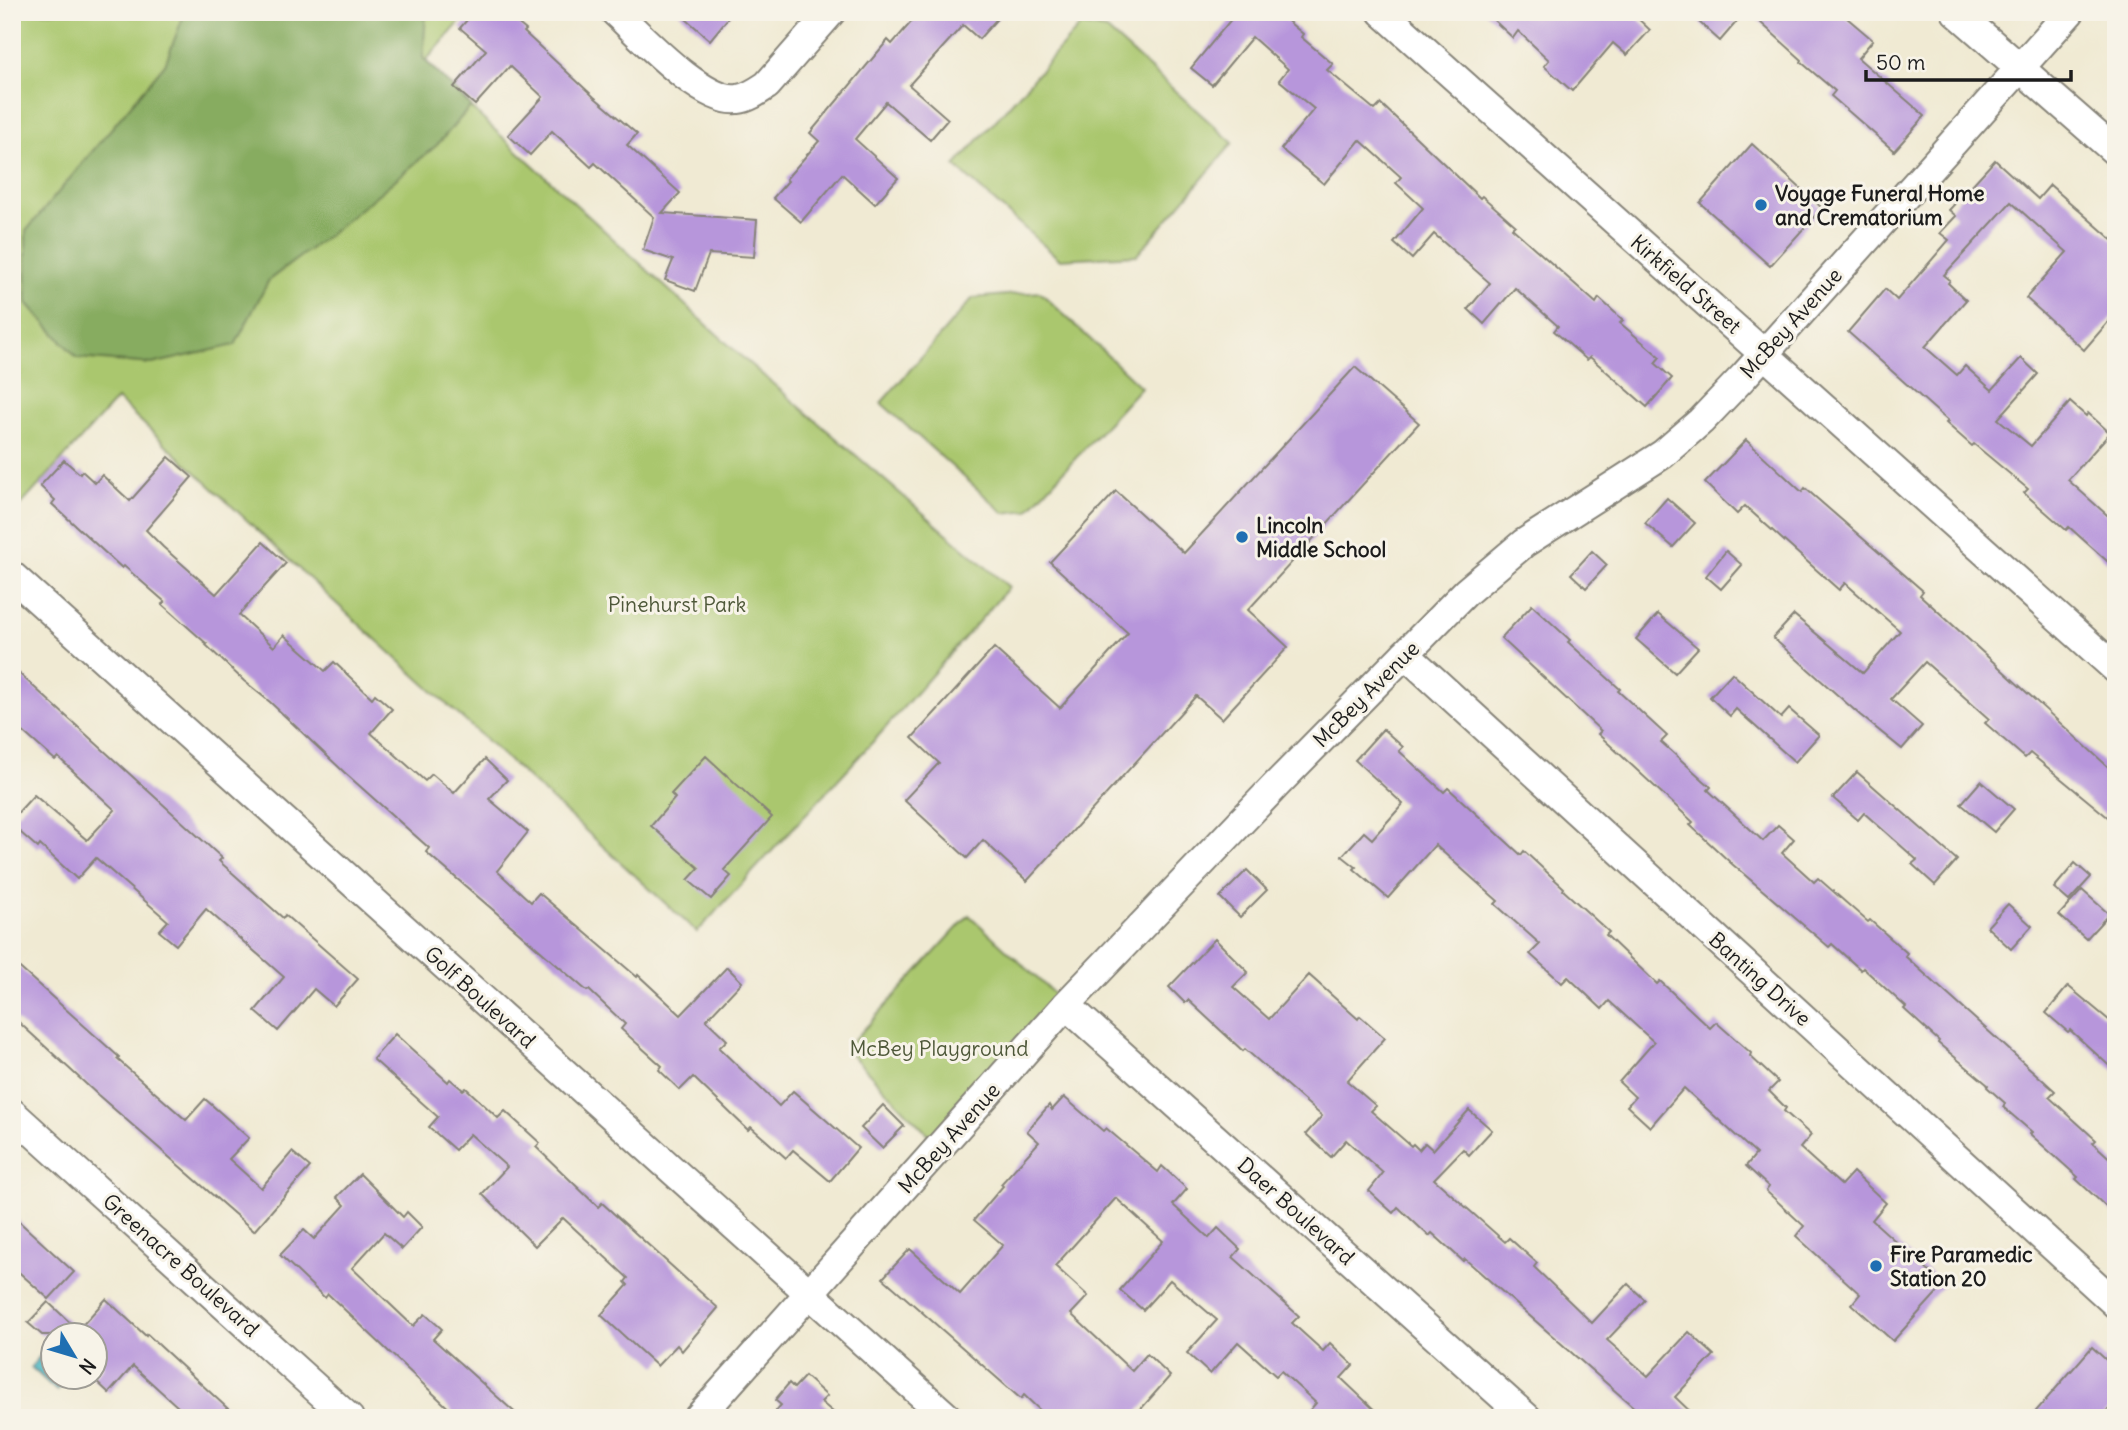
<svg xmlns="http://www.w3.org/2000/svg" width="2128" height="1430" font-family="Delius,sans-serif">
  <style>
    .green { fill: #aac76e; stroke: #637245; stroke-width: 2 }
    .forest { fill: #87ac61; stroke: #52643e; stroke-width: 2 }
    .water { fill: #48b6c2; stroke: #32696f; stroke-width: 2 }
    .building { fill: #b796db }
    .lines { fill: none; stroke-linecap: round; stroke-linejoin: round }
    .street-casing { stroke: #868378; stroke-width: 32 }
    .street { stroke: #fff; stroke-width: 28 }
    .poi-dot { fill: #1f6fb2; stroke: #f7f3e8; stroke-width: 2.5 }
    .labels { text-anchor: middle; dominant-baseline: central; stroke-width: 6; stroke-linejoin: round; paint-order: stroke }
    .poi-label { font-size: 21px; font-weight: bold; fill: #1c1c1c; stroke: #f7f3e8; text-anchor: start }
    .street-label { font-size: 21px; fill: #1c1c1c; stroke: #f7f3e8 }
    .park-label { font-size: 21px; fill: #4e5839; stroke: #f7f3e8 }
  </style>
  <rect width="100%" height="100%" fill="#f7f3e8"/>
  <filter id="ink" filterUnits="userSpaceOnUse"><feTurbulence type="fractalNoise" baseFrequency=".0143" numOctaves="2"/><feDisplacementMap in="SourceGraphic" scale="14" xChannelSelector="R" yChannelSelector="G"/><feConvolveMatrix kernelMatrix="1 2 1 2 8 2 1 2 1" color-interpolation-filters="sRGB"/></filter>
  <filter id="wash" filterUnits="userSpaceOnUse"><feTurbulence type="fractalNoise" baseFrequency=".00686" numOctaves="4" result="noise"/><feDisplacementMap in="SourceGraphic" scale="28" xChannelSelector="R" yChannelSelector="G"/><feGaussianBlur stdDeviation="1.57" result="paint"/><feColorMatrix in="noise" values="0 0 0 0 0 0 0 0 0 0 0 0 0 0 0 0 0 1.4 0 .05"/><feComposite in="paint" operator="in"/></filter>
  <g filter="url(#wash)">
    <rect width="100%" height="100%" fill="#f0ead3"/>
    <g class="green">
      <path d="M12 12H469L423 64 743 358 1009 587 880 734 697 932 327 595 117 399 12 515Z"/>
      <path d="M1081 25 1107 30 1233 143 1137 255 1059 259 955 166Z"/>
      <path d="M1040 292 1141 387 1028 510 1004 513 881 403 973 298Z"/>
      <path d="M969 915 1066 1005 941 1148 846 1049Z"/>
    </g>
    <path class="forest" d="M185 12H426L423 58 471 106 437 145 330 234 269 280 235 345 152 364 77 358 27 303 26 231 165 64Z"/>
    <path class="water" d="M42 1354 52 1362V1378H69L57 1391 31 1367Z"/>
    <g id="blocks">
      <g class="building">
        <path d="M474 12H504L526 30 524 32 594 97 637 134 627 145 680 193 662 213 757 220 754 257 709 254 695 291 665 280 673 260 643 250 654 217 595 163 591 167 552 131 530 155 508 135 543 97 510 66 475 105 454 87 486 50 460 28Z"/>
        <path d="M678 12H733L710 40Z"/>
        <path d="M920 12H1003L979 39 963 25 909 85 948 119 930 140 886 102 855 139 898 178 875 204 842 174 801 222 773 198 788 181 786 179 819 141 810 133 888 40 892 44Z"/>
        <path d="M1237 12H1277L1303 34 1301 37 1333 64 1327 70 1375 110 1381 104 1480 198 1482 196 1515 225 1512 228 1596 303 1599 298 1623 320 1620 323 1660 357 1655 363 1672 378 1647 407 1590 357 1587 360 1554 331 1558 326 1515 288 1484 324 1468 309 1490 283 1434 234 1412 259 1394 243 1423 208 1396 183 1401 177 1360 140 1324 184 1281 149 1314 109 1279 80 1288 69 1252 37 1212 85 1191 68Z"/>
        <path d="M1485 12H1631L1650 30 1627 55 1613 43 1572 91 1544 66 1549 60 1518 31 1513 38Z"/>
        <path d="M1688 12H1745L1720 41Z"/>
        <path d="M1749 12H1840L1873 40 1858 58 1925 116 1894 151 1831 96 1835 91 1801 62 1802 60Z"/>
        <path d="M1752 144 1822 208 1770 266 1700 203Z"/>
        <path d="M1995 160 2038 199 2050 185 2116 243V313L2084 350 2026 298 2067 252 2011 202 1944 275 1950 280 1948 283 1966 300 1925 347 1957 375 1965 366 1992 390 2021 358 2038 374 1998 419 2031 446 2070 402 2086 416 2088 413 2110 433 2068 480 2116 523V569L2069 527 2066 530 2024 493 2028 489 1974 444 1972 446 1946 423 1948 421 1848 332 1885 289 1897 300 1949 240 1940 233 1956 216 1949 210Z"/>
        <path d="M1355 367 1419 423 1248 610 1288 647 1222 719 1196 696 1027 881 983 840 967 858 904 800 939 763 912 738 994 648 1060 708 1128 633 1050 562 1116 491 1184 553Z"/>
        <path d="M1746 440 1802 492 1805 488 1923 591 1920 595 2116 774V824L2030 753 2025 758 1985 723 1989 719 1925 662 1891 699 1922 726 1902 749 1860 715 1773 638 1794 615 1863 673 1900 631 1845 583 1839 590 1745 506 1737 514 1705 483Z"/>
        <path d="M169 457 192 477 146 530 163 547 216 594 263 542 286 563 239 615 274 647 284 635 325 671 334 662 372 698 375 694 392 709 371 733 425 781 432 774 454 793 485 759 507 780 489 799 528 832 497 871 531 902 539 893 637 977 638 975 681 1015 727 967 742 982 706 1020 727 1040 719 1048 779 1106 793 1091 858 1148 830 1181 793 1150 786 1158 751 1127 748 1130 693 1077 680 1090 659 1070 662 1066 621 1029 625 1024 589 990 587 991 426 852 429 848 344 772 270 702 244 681 206 645 207 644 162 604 165 602 124 566 122 568 52 504 55 500 40 486 64 460 80 474 82 471 95 483 102 475 130 501Z"/>
        <path d="M1667 498 1695 523 1673 547 1645 523Z"/>
        <path d="M1592 551 1607 565 1586 588 1571 574Z"/>
        <path d="M1726 551 1742 565 1721 589 1706 576Z"/>
        <path d="M1532 605 1570 640 1568 642 1620 689 1618 691 1667 736 1661 742 1711 787 1708 790 1763 841 1778 825 1794 839 1782 853 1814 882 1818 878 1868 922 1870 920 1907 953 1905 956 2055 1091 2049 1097 2096 1140 2093 1143 2116 1164V1216L2076 1179 2078 1177 2030 1134 2032 1132 2003 1107 2005 1103 1987 1087 1988 1085 1938 1043 1939 1041 1904 1009 1906 1007 1863 968 1861 970 1832 944 1829 947 1732 864 1690 825 1693 822 1598 734 1601 731 1501 638Z"/>
        <path d="M1658 614 1698 648 1675 673 1636 639Z"/>
        <path d="M12 667 222 858 219 861 283 918 285 915 358 979 334 1006 314 989 278 1031 255 1011 284 977 206 909 176 945 159 931 168 921 96 858 77 879 40 845 38 848 12 825V819L34 795 87 840 115 810 58 757 55 760 12 722Z"/>
        <path d="M1732 673 1781 718 1789 709 1819 735 1795 762 1736 709 1730 716 1710 697Z"/>
        <path d="M1383 729 1403 747 1399 751 1444 792 1448 788 1521 855 1524 851 1564 888 1563 890 1609 932 1606 935 1657 984 1660 981 1710 1028 1716 1022 1751 1053 1750 1056 1778 1082 1769 1091 1786 1108 1784 1111 1811 1135 1800 1148 1841 1185 1853 1172 1886 1203 1872 1220 1944 1285 1893 1341 1852 1304 1860 1294 1796 1236 1804 1226 1766 1191 1769 1187 1746 1166 1756 1154 1684 1088 1650 1127 1627 1106 1635 1097 1619 1082 1654 1042 1609 1001 1602 1009 1568 977 1562 983 1530 954 1540 944 1495 904 1498 901 1435 845 1388 898 1354 869 1356 867 1342 856 1364 832 1372 839 1403 804 1355 760Z"/>
        <path d="M706 756 772 817 724 870 731 876 711 899 688 880 699 868 651 826 675 798 671 794Z"/>
        <path d="M1857 772 1957 860 1935 885 1912 864 1917 860 1864 813 1858 820 1833 798Z"/>
        <path d="M1981 781 2014 809 1994 832 1961 804Z"/>
        <path d="M2075 863 2091 877 2069 901 2054 888Z"/>
        <path d="M1247 870 1267 890 1240 917 1220 897Z"/>
        <path d="M2082 890 2109 914 2086 939 2059 915Z"/>
        <path d="M2008 904 2032 926 2011 949 1987 927Z"/>
        <path d="M1215 939 1248 972 1233 987 1269 1019 1309 975 1358 1019 1360 1016 1385 1038 1347 1081 1376 1106 1371 1111 1411 1146 1413 1144 1419 1150 1425 1143 1433 1150 1469 1110 1492 1130 1469 1155 1463 1149 1434 1179 1505 1242 1509 1238 1537 1263 1534 1267 1592 1323 1628 1284 1645 1300 1607 1340 1648 1376 1689 1332 1714 1355 1675 1397 1697 1418H1646L1465 1259 1463 1261 1432 1233 1429 1236 1398 1207 1393 1213 1369 1191 1383 1173 1346 1140 1331 1157 1306 1134 1322 1116 1245 1049 1243 1051 1188 1000 1185 1003 1169 987Z"/>
        <path d="M12 961 119 1057 117 1059 186 1120 205 1099 249 1138 229 1159 261 1188 292 1152 310 1167 254 1231 98 1095 12 1016Z"/>
        <path d="M2068 986 2116 1026V1072L2070 1030 2068 1032 2046 1013Z"/>
        <path d="M395 1034 448 1082 450 1079 463 1090 466 1088 498 1118 505 1111 540 1143 536 1147 598 1207 602 1203 718 1308 682 1351 677 1345 657 1366 601 1315 628 1285 625 1282 628 1278 563 1218 535 1246 482 1194 507 1167 470 1134 455 1150 429 1127 438 1117 373 1059Z"/>
        <path d="M1064 1097 1103 1131 1106 1128 1158 1172 1162 1166 1187 1189 1173 1205 1209 1238 1218 1228 1240 1249 1233 1257 1299 1316 1292 1323 1323 1351 1330 1343 1353 1365 1341 1378 1383 1418H1303L1316 1403 1281 1371 1276 1376 1238 1342 1210 1374 1187 1353 1217 1320 1170 1280 1143 1310 1120 1290 1163 1241 1116 1198 1055 1266 1088 1296 1071 1314 1132 1371 1147 1354 1170 1376 1133 1418H1048L1024 1395 1021 1399 883 1278 910 1249 960 1294 1003 1245 974 1220 1003 1186 1001 1184 1039 1142 1027 1131 1049 1105 1052 1110Z"/>
        <path d="M883 1105 904 1126 882 1148 861 1128Z"/>
        <path d="M360 1174 403 1217 407 1212 422 1227 402 1249 384 1233 352 1268 413 1326 425 1314 442 1329 433 1339 521 1418H459L328 1294 325 1298 280 1255 304 1230 314 1239 345 1205 337 1197Z"/>
        <path d="M12 1215 74 1272 49 1299 12 1266Z"/>
        <path d="M106 1299 146 1336 147 1334 238 1418H190L133 1366 109 1393 93 1378 104 1366 94 1357V1335H42L28 1323 48 1302 78 1330Z"/>
        <path d="M2092 1347 2116 1369V1402L2101 1418H2030Z"/>
        <path d="M805 1376 827 1396 821 1402 840 1418H770L781 1405 775 1400 789 1383 794 1388Z"/>
      </g>
    </g>
  </g>
  <g filter="url(#ink)">
    <use href="#blocks" fill-opacity="0" stroke="#868378" stroke-width="2"/>
    <g class="lines">
      <defs>
        <g id="street">
          <path d="M615 12C640 35 703 104 738 99 748 98 758 91 767 85L831 12"/>
          <path d="M1382 12 2116 669"/>
          <path d="M1956 12 2116 152"/>
          <path d="M12 576 948 1418"/>
          <path d="M1405 654 2116 1304"/>
          <path d="M1066 1005 1527 1418"/>
          <path d="M12 1113 349 1418"/>
          <path d="M698 1418 1066 1005 1278 783 1466 592 1524 543 1663 454 1701 421 1744 376 2070 12"/>
        </g>
      </defs>
      <use href="#street" class="street-casing"/>
      <use href="#street" class="street"/>
    </g>
  </g>
  <g class="poi-dot">
    <circle cx="1761" cy="205" r="7"/>
    <circle cx="1242" cy="537" r="7"/>
    <circle cx="1876" cy="1266" r="7"/>
  </g>
  <g class="labels">
    <g class="poi-label">
      <text x="1775" y="193">Voyage Funeral Home<tspan x="1775" dy="24">and Crematorium</tspan></text>
      <text x="1256" y="525">Lincoln<tspan x="1256" dy="24">Middle School</tspan></text>
      <text x="1890" y="1254">Fire Paramedic<tspan x="1890" dy="24">Station 20</tspan></text>
    </g>
    <g class="street-label">
      <text transform="translate(1686 284) rotate(41)">Kirkfield Street</text>
      <text transform="translate(1791 323) rotate(-48)">McBey Avenue</text>
      <text transform="translate(1366 694) rotate(-45)">McBey Avenue</text>
      <text transform="translate(1760 979) rotate(42)">Banting Drive</text>
      <text transform="translate(480 997) rotate(42)">Golf Boulevard</text>
      <text transform="translate(949 1138) rotate(-48)">McBey Avenue</text>
      <text transform="translate(1296 1211) rotate(42)">Daer Boulevard</text>
      <text transform="translate(181 1265) rotate(42)">Greenacre Boulevard</text>
    </g>
    <g class="park-label">
      <text x="677" y="604">Pinehurst Park</text>
      <text x="939" y="1048">McBey Playground</text>
    </g>
  </g>
  <rect width="2128" height="1430" fill="none" stroke="#f7f3e8" stroke-width="42"/>
  <g transform="translate(74 1356) rotate(128)"><circle r="33" fill="#f7f3e8" stroke="#9f9d96" stroke-width="2"/>
  <path d="M0-5L12 26L0 18L-12 26Z" fill="#1f6fb2"/>
  <text y="-10" font-size="19" font-weight="bold" text-anchor="middle" fill="#1c1c1c">N</text>
  </g>
  <path d="M1866 70v10h205v-10" fill="none" stroke="#1c1c1c" stroke-width="3.5"/>
  <text x="1876" y="70" font-size="21" fill="#1c1c1c" stroke="#f7f3e8" stroke-width="5" paint-order="stroke">50 m</text>
</svg>
